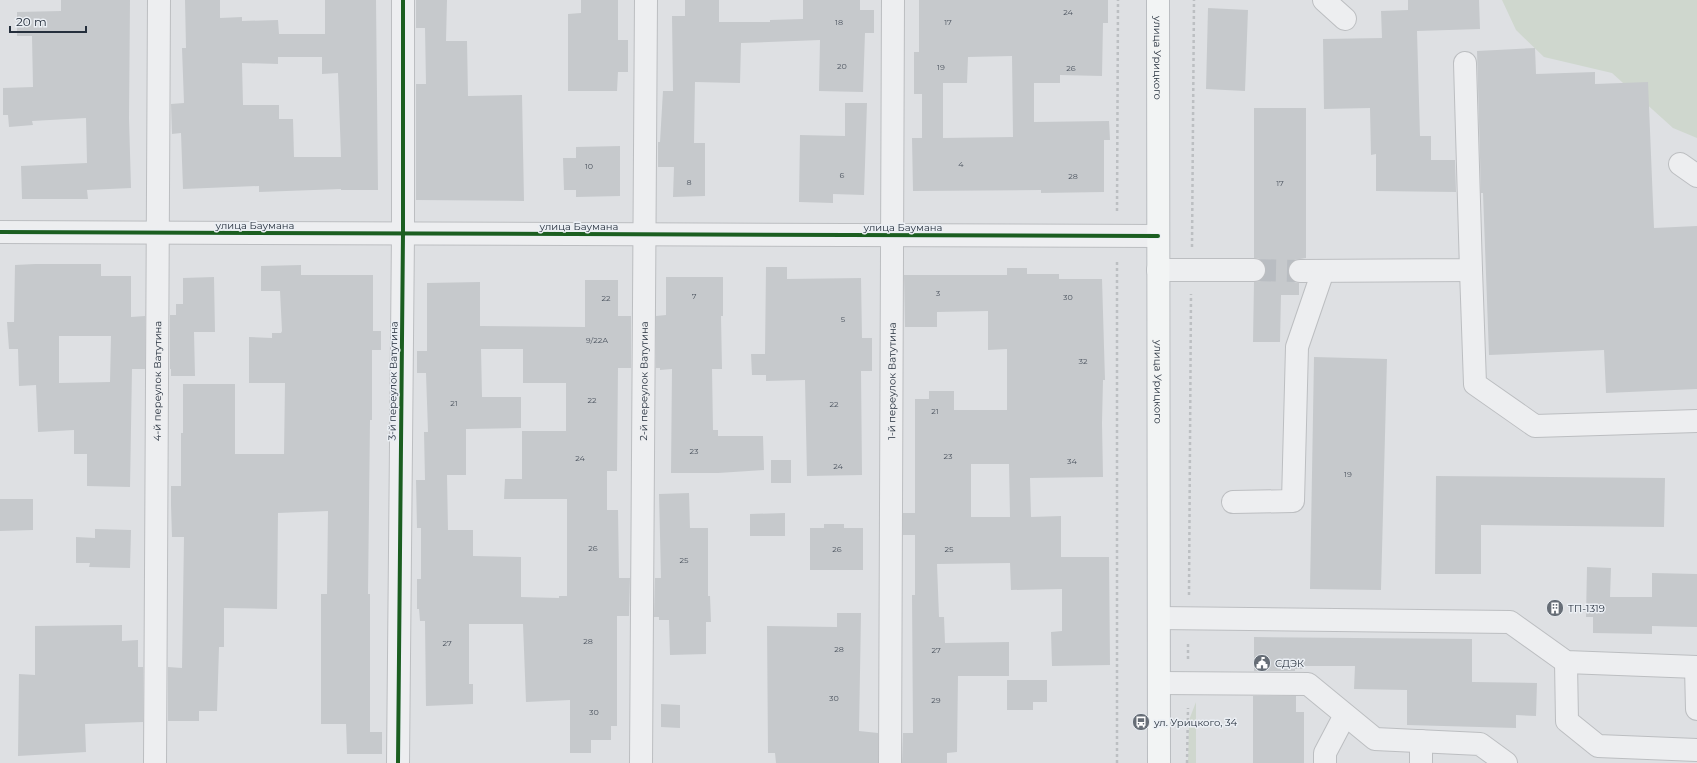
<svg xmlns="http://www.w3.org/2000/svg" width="1697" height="763" font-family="Montserrat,sans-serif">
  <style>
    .green { fill: #cfd7ce }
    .building { fill: #c6c9cc; fill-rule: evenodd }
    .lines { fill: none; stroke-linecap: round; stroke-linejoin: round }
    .minor-tunnel { stroke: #b9bdc2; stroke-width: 22; stroke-dasharray: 22 11; stroke-linecap: butt }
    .minor-casing { stroke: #bcbec1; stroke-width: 24 }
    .major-casing { stroke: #babdc1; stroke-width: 24 }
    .path { stroke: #bcbfc2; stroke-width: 2.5; stroke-dasharray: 3 3; stroke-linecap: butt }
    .minor { stroke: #edeef0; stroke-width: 22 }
    .major { stroke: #f2f4f4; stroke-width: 22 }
    .cycleway-casing { stroke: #ebeff4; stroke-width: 6 }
    .cycleway { stroke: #1b5e20; stroke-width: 4 }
    .labels { text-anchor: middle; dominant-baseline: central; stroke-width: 3; stroke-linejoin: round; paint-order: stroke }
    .number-label { font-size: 8px; fill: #4e5661 }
    .street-label { font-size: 10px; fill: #252f3c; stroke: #ebeff4 }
    .poi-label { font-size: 10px; fill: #252f3c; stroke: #ebeff4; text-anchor: start }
  </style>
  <rect width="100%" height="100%" fill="#dee0e3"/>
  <g class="green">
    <path d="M1502 0H1697V138L1673 128 1612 73 1544 57 1516 30Z"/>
    <path d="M1196 702V763H1188L1189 720Z"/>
  </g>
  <g class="building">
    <path d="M61 0H130L129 118 131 188 87 190 88 199H22L21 166 87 163 86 118 32 121 33 125 9 127 8 115H3V88L33 87 32 36H17V12L61 11Z"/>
    <path d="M185 0H220V18L242 17V21L278 20 279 34H325V0H376L378 190H341V189L259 192V186L183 189 181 133 172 134 171 104 184 103 182 48H186ZM278 57H322V74L338 73 341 157H294L293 119H279V105H243L242 63 278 64Z"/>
    <path d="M416 0H447L446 41H467L468 96 522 95 524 201 416 200V84H426L425 28H416Z"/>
    <path d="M581 0H618V40H628V72H618L617 91H568V14L581 13Z"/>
    <path d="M685 0H719V22H770V20L803 19V0H860V10H874V33H865L863 92 819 91 820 40 741 43 740 83 695 82 694 143H705V196L673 197 674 167H658V142H660L663 91H673L672 16H685Z"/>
    <path d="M919 0H1108V23H1103L1102 76 1060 75V83H1034V122L1109 121 1110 140H1104V192L1041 193V190L913 191 912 138H922V94H914V52H919ZM1012 56 1013 137 943 138V83H967L968 57Z"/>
    <path d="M1408 0H1479L1480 29 1417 31 1420 136H1431V160H1455L1456 192 1376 191V154L1371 155 1370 108 1324 109 1323 39 1382 38 1381 11 1408 10Z"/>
    <path d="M1208 8 1248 10 1245 91 1206 89Z"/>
    <path d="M1535 48 1536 74 1595 72V84L1648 82 1654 228 1697 226V389L1606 393 1604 350 1489 355 1483 193H1481L1477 51Z"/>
    <path d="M845 103H867L864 195 833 194V203L799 202 800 135 845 136Z"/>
    <path d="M1254 108H1306V258L1294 260 1289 265 1288 271 1289 277 1294 282 1299 283V295H1281L1280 342H1253L1254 282 1261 281 1265 276 1266 270 1265 263 1260 259 1254 258Z"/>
    <path d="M620 146V196L576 197V190H564L563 158H576V147Z"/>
    <path d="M35 264H101V276H131V317L145 316V369H132L130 487 87 486V454H74V430L38 432 36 385 19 386 18 349H9L7 322H14L15 265ZM59 336H111L110 382 59 383Z"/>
    <path d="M301 265V275H373V331H381V350H372V420H370L368 594H370V732H382V754H347L346 724H321V594H327L328 511 278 513 277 609 224 608V647H219L217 711H199V721H168V667L182 668 184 537H172L171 505V486H181V433H183V384H235V454H284L285 383H249V337L272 338V333H281L282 331 280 291H261V266Z"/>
    <path d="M766 267H787V279L861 278 862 338H872V371H861L862 475 807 476 805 380 766 381V375H752L751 354H765Z"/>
    <path d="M1007 268H1027V274H1059V279H1102L1105 380H1103L1102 423 1103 477 1030 478 1031 517 1061 516V557H1109L1110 665 1052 666 1051 632 1062 631V589L1011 590 1010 563 937 564 939 617H944L945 643 1009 642V676H958L957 752 947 753V763H902L903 733H913L912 595H915V535H903V513H915V399H929V391H954V410H1007V349L988 350V311L937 312V327H905L904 275H1007ZM971 464H1009L1010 517H971Z"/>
    <path d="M214 277 215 332H194L195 376H171V369H170V315H176V304H183V278Z"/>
    <path d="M666 277H723V316H721L722 369H712L713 430H718V436H763L764 470 718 473H671L672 369 660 370V368H656V316L666 315Z"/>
    <path d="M585 280H618V316H631V368H618L617 471H607V510H618L619 578H630L629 616H617V726H611V740H591V753H570V700L526 702 523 624H469V684H473V704L426 706 425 621H420L419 609H417V579H421V528H417L416 480H425L424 432H428L426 373H417V351H427V283L480 282V326L585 327ZM481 349H523V383H566V431H522V479H505L504 499H567V596H559V598L521 597V557L473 556V530H448L447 475H466V429L521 428V397H482Z"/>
    <path d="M1314 357 1387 359 1381 590 1310 589Z"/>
    <rect x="771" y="460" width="20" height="23"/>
    <path d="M1436 476 1665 478 1664 527 1481 525V574H1435Z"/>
    <path d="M689 493 690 528H708V596H710L711 622H706V654L670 655 669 620H659V617H654L655 578H661L659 494Z"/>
    <path d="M0 499H33V530L0 531Z"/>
    <path d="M785 513V536H750V514Z"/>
    <path d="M824 524H844V528H863V570H810V528H824Z"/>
    <path d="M95 529 131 530 130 568 89 567 90 563H76V537L95 538Z"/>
    <path d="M1587 567 1611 568 1610 597H1652V573L1697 574V627L1652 626V634L1593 633V617H1586Z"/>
    <path d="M837 613H861L859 731 878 733V763H776L775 753H768L767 626 837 627Z"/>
    <path d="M122 625V641L138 640V667H143V722L85 724 86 752 18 756 19 674 35 675V626Z"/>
    <path d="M1254 637 1472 639V682L1537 683 1536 716 1516 715V728L1407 725V690L1354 689 1355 666H1303V669H1295V671H1254Z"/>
    <path d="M1007 680H1047V702H1033V710H1007Z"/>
    <path d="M1253 696H1296V712H1304V763H1253Z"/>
    <path d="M661 704 680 705V728L661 727Z"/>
  </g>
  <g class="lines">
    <path class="minor-tunnel" d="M1254 270 1300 271"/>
    <defs>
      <g id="minor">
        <path d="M1324 0 1345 19"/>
        <path d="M1680 164 1697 176"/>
        <path d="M0 232 1158 236"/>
        <path d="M1158 270H1254"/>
        <path d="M1471 270 1475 384 1535 426 1697 421"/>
        <path d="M1300 271 1471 270 1465 63"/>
        <path d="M1233 502 1293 501 1297 347 1323 271"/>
        <path d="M1159 618 1510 622 1566 662 1697 667"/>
        <path d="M1566 662 1567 721 1598 746 1697 750"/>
        <path d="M1696 667 1697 709"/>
        <path d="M1159 683 1308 684 1375 739 1480 744 1506 763"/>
        <path id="s1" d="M155 763 159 0"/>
        <path d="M398 763 403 233V0"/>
        <path id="s2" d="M641 763 646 0"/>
        <path id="s3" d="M890 763 893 0"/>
        <path d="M1325 763V753L1345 715"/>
        <path d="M1421 763V741"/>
      </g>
      <g id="major">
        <path id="s4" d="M1158 0 1159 763"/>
      </g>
    </defs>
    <use href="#minor" class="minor-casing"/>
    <use href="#major" class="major-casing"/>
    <g class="path">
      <path d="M1117 211 1118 0"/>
      <path d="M1192 247 1194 0"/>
      <path d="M1189 595 1191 294"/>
      <path d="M1188 659V642"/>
      <path d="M1117 763V260"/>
      <path d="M1187 763 1188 708"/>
    </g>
    <use href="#minor" class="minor"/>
    <use href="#major" class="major"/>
    <defs>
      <g id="cycleway">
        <path d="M0 232 1158 236"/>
        <path d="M398 763 403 233V0"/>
      </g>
    </defs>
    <use href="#cycleway" class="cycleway-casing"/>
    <use href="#cycleway" class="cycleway"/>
  </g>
  <defs>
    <symbol id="building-disc" viewBox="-11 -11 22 22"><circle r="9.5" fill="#666d76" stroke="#ebeff4"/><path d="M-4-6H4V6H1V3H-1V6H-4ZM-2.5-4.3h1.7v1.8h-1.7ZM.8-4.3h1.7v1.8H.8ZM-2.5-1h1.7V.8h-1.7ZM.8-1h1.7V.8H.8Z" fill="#fff"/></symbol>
    <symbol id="civic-disc" viewBox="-11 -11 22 22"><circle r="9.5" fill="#666d76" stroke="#ebeff4"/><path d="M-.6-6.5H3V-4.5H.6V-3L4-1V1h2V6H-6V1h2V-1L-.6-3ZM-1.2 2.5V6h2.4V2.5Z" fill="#fff"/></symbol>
    <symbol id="bus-disc" viewBox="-11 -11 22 22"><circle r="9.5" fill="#666d76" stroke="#ebeff4"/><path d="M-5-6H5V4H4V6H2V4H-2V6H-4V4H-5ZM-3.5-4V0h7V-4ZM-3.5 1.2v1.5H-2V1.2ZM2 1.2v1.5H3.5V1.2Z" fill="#fff"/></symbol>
  </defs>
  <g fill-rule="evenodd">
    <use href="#building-disc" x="1545" y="598" width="20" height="20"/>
    <use href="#civic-disc" x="1252" y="653" width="20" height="20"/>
    <use href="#bus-disc" x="1131" y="712" width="20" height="20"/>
  </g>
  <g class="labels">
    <g class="number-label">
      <text x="1068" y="12">24</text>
      <text x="839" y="22">18</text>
      <text x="948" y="22">17</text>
      <text x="842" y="66">20</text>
      <text x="941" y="67">19</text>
      <text x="1071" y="68">26</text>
      <text x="961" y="164">4</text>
      <text x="589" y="166">10</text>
      <text x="842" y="175">6</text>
      <text x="1073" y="176">28</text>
      <text x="689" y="182">8</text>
      <text x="1280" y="183">17</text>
      <text x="938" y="293">3</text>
      <text x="694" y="296">7</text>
      <text x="1068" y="297">30</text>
      <text x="606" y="298">22</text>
      <text x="843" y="319">5</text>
      <text x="597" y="340">9/22А</text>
      <text x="1083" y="361">32</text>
      <text x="592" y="400">22</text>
      <text x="454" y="403">21</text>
      <text x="834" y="404">22</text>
      <text x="935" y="411">21</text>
      <text x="694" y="451">23</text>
      <text x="948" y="456">23</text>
      <text x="580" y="458">24</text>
      <text x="1072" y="461">34</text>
      <text x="838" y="466">24</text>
      <text x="1348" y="474">19</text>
      <text x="593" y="548">26</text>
      <text x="837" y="549">26</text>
      <text x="949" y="549">25</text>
      <text x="684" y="560">25</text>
      <text x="588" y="641">28</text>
      <text x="447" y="643">27</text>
      <text x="839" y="649">28</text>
      <text x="936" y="650">27</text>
      <text x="834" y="698">30</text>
      <text x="936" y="700">29</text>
      <text x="594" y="712">30</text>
    </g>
    <g class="street-label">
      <text stroke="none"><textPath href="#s4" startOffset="58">улица Урицкого</textPath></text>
      <text x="255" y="225">улица Баумана</text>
      <text x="579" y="226">улица Баумана</text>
      <text x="903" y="227">улица Баумана</text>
      <text stroke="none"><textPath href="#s1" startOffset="382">4-й переулок Ватутина</textPath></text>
      <text transform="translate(393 381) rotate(-89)">3-й переулок Ватутина</text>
      <text stroke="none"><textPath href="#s3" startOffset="382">1-й переулок Ватутина</textPath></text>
      <text stroke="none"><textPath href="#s2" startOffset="382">2-й переулок Ватутина</textPath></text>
      <text stroke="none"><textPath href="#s4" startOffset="382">улица Урицкого</textPath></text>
    </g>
    <g class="poi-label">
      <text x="1568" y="608">ТП-1319</text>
      <text x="1275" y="663">СДЭК</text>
      <text x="1154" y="722">ул. Урицкого, 34</text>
    </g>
  </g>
  <path d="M10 26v6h76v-6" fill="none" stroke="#252f3c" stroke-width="2"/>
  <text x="16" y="26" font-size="12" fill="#252f3c" stroke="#ebeff4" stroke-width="3" paint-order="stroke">20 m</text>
</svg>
